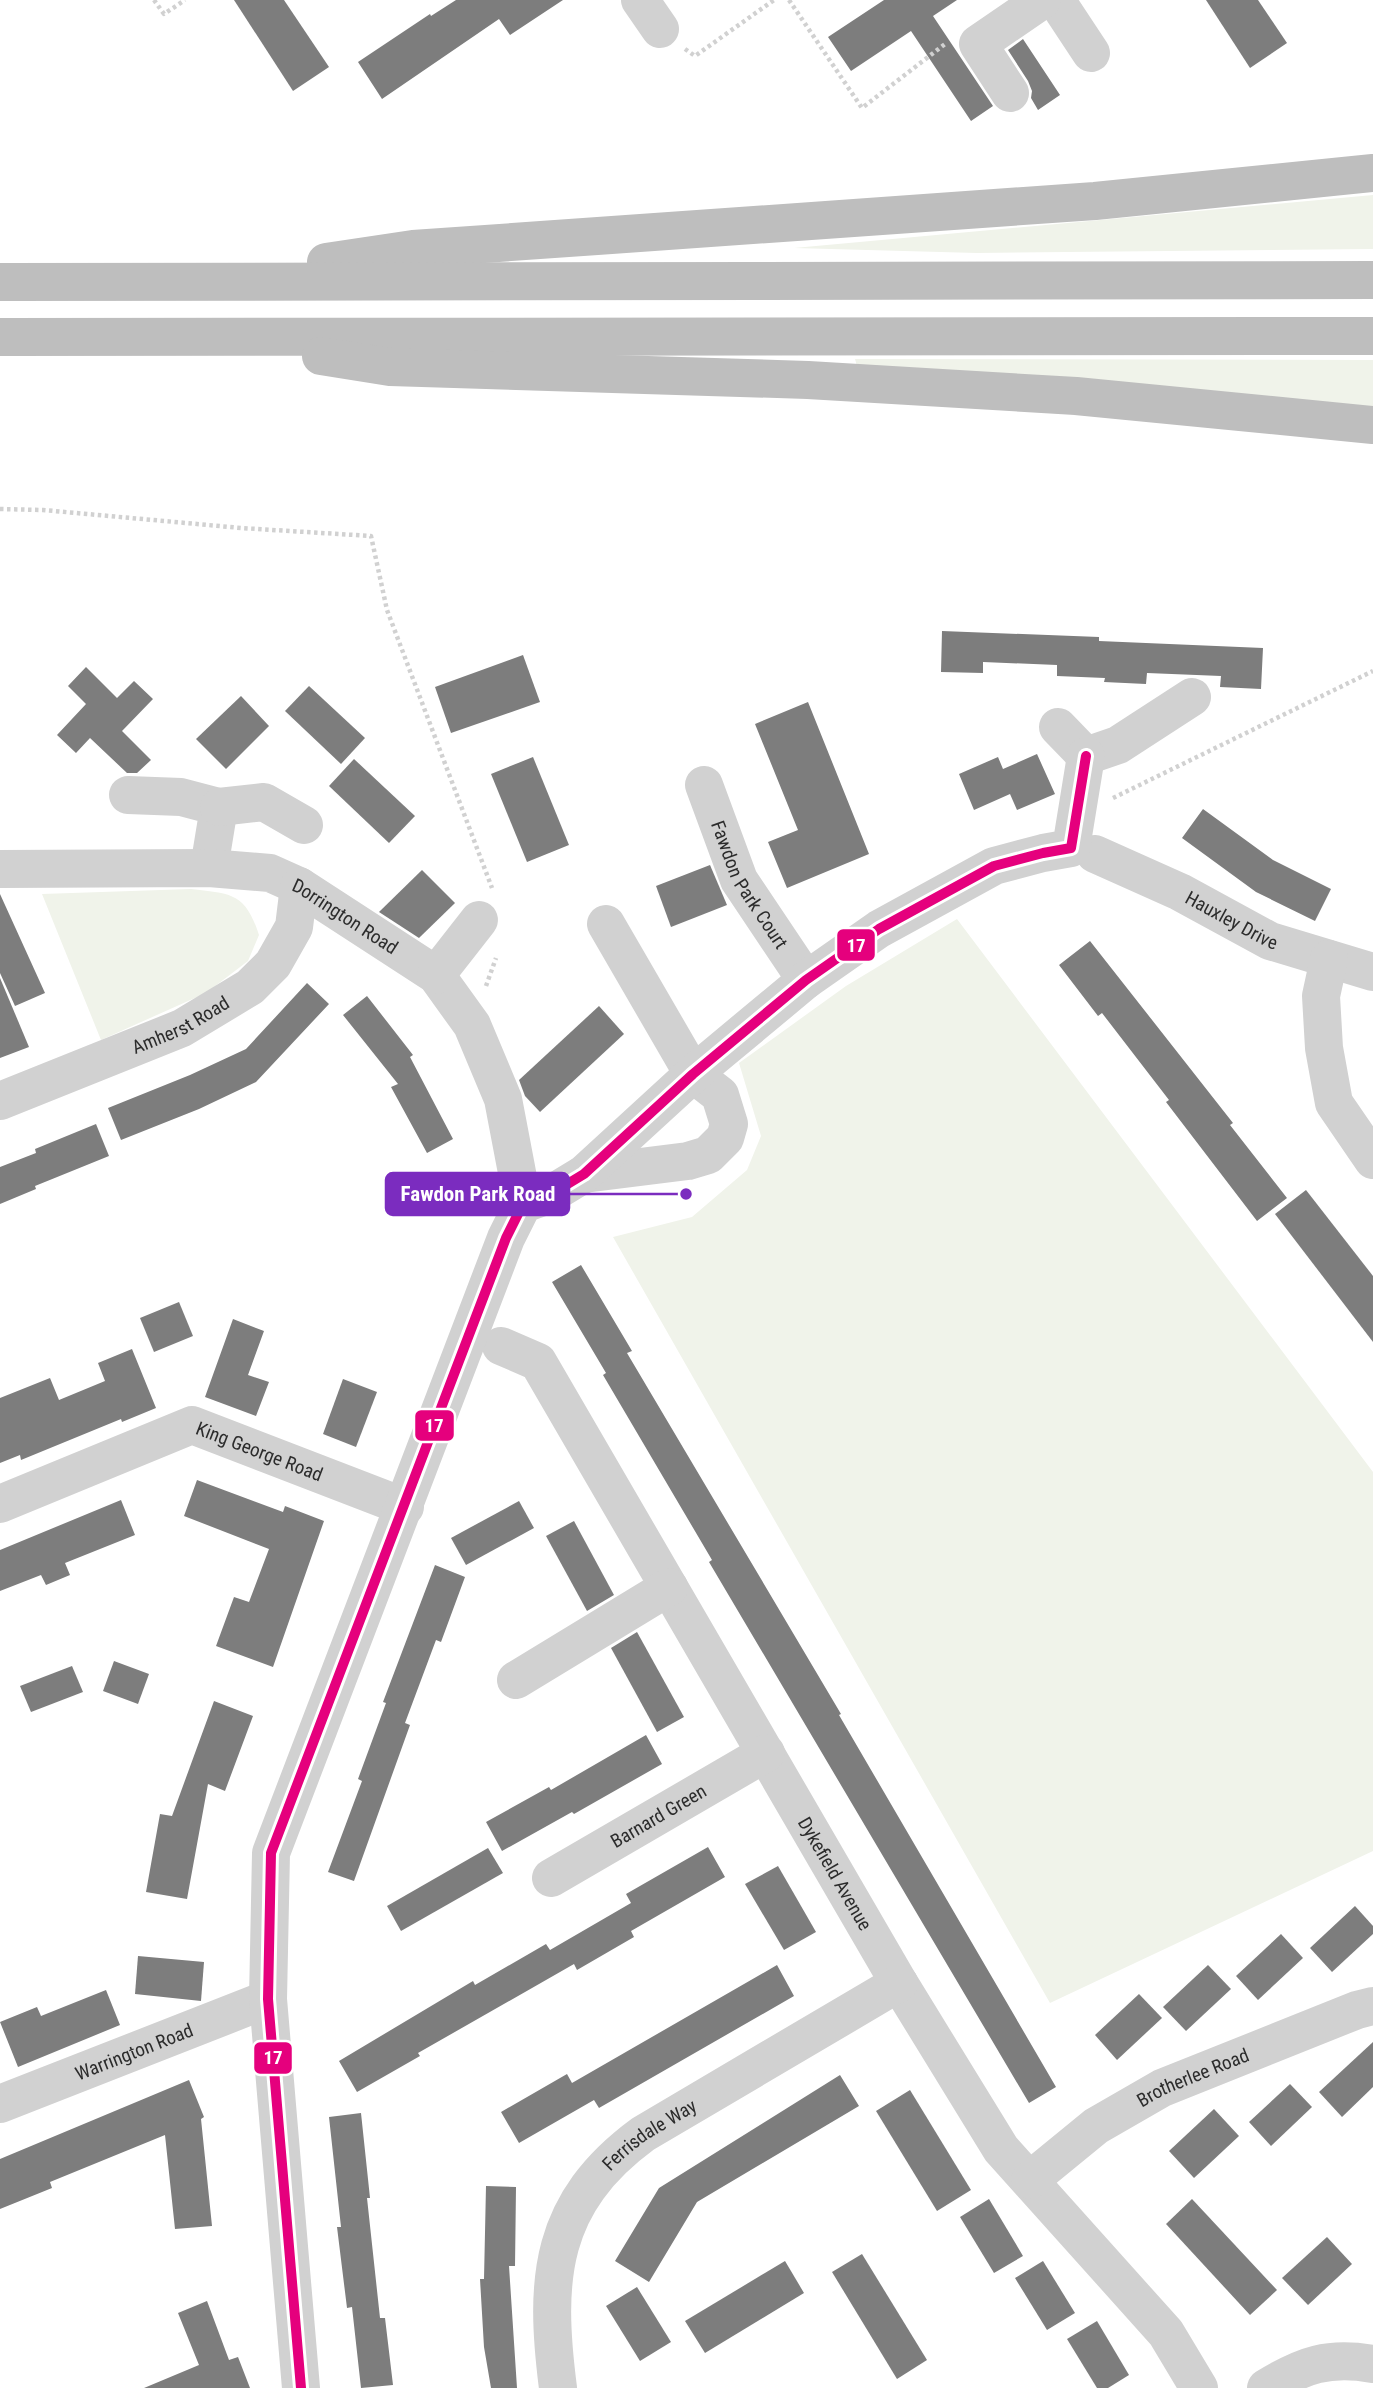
<svg xmlns="http://www.w3.org/2000/svg" width="1373" height="2388" font-family="'Roboto Condensed',sans-serif">
  <style>
    .green { fill: #f0f3ea }
    .building { fill: #7d7d7d }
    .lines { fill: none; stroke-linecap: round; stroke-linejoin: round }
    .path { stroke: #d1d1d1; stroke-width: 4.5; stroke-dasharray: 3.5 3.5; stroke-linecap: butt }
    .minor { stroke: #d1d1d1; stroke-width: 38 }
    .highway { stroke: #bebebe; stroke-width: 38 }
    .bus-1-casing { stroke: #fff; stroke-width: 16 }
    .bus-1 { stroke: #e5007d; stroke-width: 10 }
    .labels { text-anchor: middle; dominant-baseline: central; stroke-width: 7; stroke-linejoin: round; paint-order: stroke }
    .street-label { font-size: 19px; fill: #2c2c2c; stroke: #fff }
    .leader { fill: none; stroke: #7b2cbf; stroke-width: 2.5 }
    .callout-dot { fill: #7b2cbf; stroke: #fff; stroke-width: 2.5 }
    .callout { fill: #7b2cbf; stroke: #7b2cbf; stroke-width: 2.5 }
    .callout-label { font-size: 21px; text-anchor: middle; font-weight: bold; fill: #fff }
    .line-badge { stroke: #fff; stroke-width: 2.5 }
    .badge-label { font-size: 19px; text-anchor: middle; font-weight: bold; fill: #fff }
  </style>
  <rect width="100%" height="100%" fill="#fff"/>
  <g class="green">
    <path d="M1373 195V249L977 253 794 248Z"/>
    <path d="M855 359 1373 360V414L857 366Z"/>
    <path d="M191 889C231 894 245 892 259 935L248 961 206 993 101 1040 42 894Z"/>
    <path d="M957 919 1373 1472V1851L1050 2003 613 1237 692 1217 747 1170 761 1136 739 1063 846 986Z"/>
  </g>
  <g class="building">
    <path d="M234 0H284L329 67 293 91Z"/>
    <path d="M456 0H563L510 35 499 19 382 99 358 62 430 14 431 16Z"/>
    <path d="M884 0H957L933 16 993 106 971 121 911 31 851 71 828 37Z"/>
    <path d="M1206 0H1258L1287 43 1250 68Z"/>
    <path d="M1023 39 1060 95 1038 110 1031 98 1032 91 1028 81 1008 50Z"/>
    <path d="M942 631 1099 637V641L1263 648 1261 689 1220 687 1221 676 1147 673 1146 684 1104 682 1105 678 1057 676V665L983 662V673L941 672Z"/>
    <path d="M523 655 540 702 451 733 435 687Z"/>
    <path d="M86 667 117 698 134 681 153 699 122 731 151 760 137 773H127L90 738 76 753 57 735 86 704 68 686Z"/>
    <path d="M309 686 365 738 341 764 285 711Z"/>
    <path d="M241 696 269 726 226 769 196 739Z"/>
    <path d="M808 702 869 854 787 888 768 842 798 830 755 724Z"/>
    <path d="M1037 754 1055 794 1017 810 1010 794 974 810 959 774 998 757 1003 769Z"/>
    <path d="M533 757 569 845 527 862 491 774Z"/>
    <path d="M354 759 415 816 389 843 329 786Z"/>
    <path d="M1203 809 1273 860 1331 889 1315 921 1256 892 1182 838Z"/>
    <path d="M710 865 727 905 671 927 656 886Z"/>
    <path d="M422 870 455 903 419 938 379 912Z"/>
    <path d="M0 894 45 993 15 1006 0 973Z"/>
    <path d="M1090 941 1233 1123 1230 1125 1287 1198 1257 1221 1166 1102 1169 1100 1102 1013 1098 1016 1059 965Z"/>
    <path d="M0 978 29 1047 0 1058Z"/>
    <path d="M307 983 329 1004 256 1082 199 1109 121 1140 108 1108 190 1075 246 1049Z"/>
    <path d="M367 996 413 1055 410 1057 453 1139 427 1153 391 1087 398 1084 343 1015Z"/>
    <path d="M599 1006 624 1034 540 1112 525 1096 519 1080Z"/>
    <path d="M96 1124 109 1156 35 1186 36 1189 0 1204V1167L36 1153 35 1149Z"/>
    <path d="M1306 1190 1373 1276V1342L1275 1214Z"/>
    <path d="M581 1265 632 1351 627 1353 841 1714 839 1715 1056 2087 1029 2103 709 1562 712 1560 603 1375 606 1373 552 1282Z"/>
    <path d="M179 1302 193 1336 154 1352 140 1318Z"/>
    <path d="M233 1319 264 1331 248 1375 269 1382 256 1416 205 1397Z"/>
    <path d="M132 1349 156 1408 122 1422 121 1419 21 1460 20 1455 0 1463V1398L50 1378 59 1400 105 1381 98 1363Z"/>
    <path d="M343 1379 377 1392 356 1447 323 1434Z"/>
    <path d="M197 1480 283 1512 285 1506 324 1521 273 1667 216 1646 234 1597 249 1602 269 1549 184 1516Z"/>
    <path d="M121 1500 135 1535 65 1563 70 1575 46 1585 41 1575 0 1591V1550Z"/>
    <path d="M519 1501 534 1528 466 1565 451 1538Z"/>
    <path d="M574 1521 614 1595 587 1611 546 1536Z"/>
    <path d="M435 1565 465 1577 441 1642 436 1640 405 1723 410 1725 354 1881 328 1872 362 1781 358 1779 386 1703 383 1702Z"/>
    <path d="M637 1632 684 1717 657 1732 611 1648Z"/>
    <path d="M114 1661 149 1674 138 1704 103 1691Z"/>
    <path d="M72 1666 83 1692 31 1712 20 1686Z"/>
    <path d="M214 1701 253 1716 225 1791 208 1784 187 1899 146 1892 160 1814 172 1816Z"/>
    <path d="M646 1735 662 1764 574 1814 572 1812 502 1851 486 1822 549 1787 551 1790Z"/>
    <path d="M708 1847 725 1877 631 1931 634 1937 577 1970 574 1964 418 2053 420 2056 357 2092 339 2061 473 1981 475 1985 546 1944 550 1950 631 1903 626 1894Z"/>
    <path d="M488 1848 503 1873 401 1931 387 1906Z"/>
    <path d="M778 1866 816 1932 784 1950 745 1884Z"/>
    <path d="M1355 1906 1373 1926V1934L1332 1972 1310 1948Z"/>
    <path d="M1281 1934 1303 1958 1258 2000 1236 1976Z"/>
    <path d="M138 1956 204 1962 201 2001 135 1994Z"/>
    <path d="M777 1965 794 1996 599 2108 594 2100 519 2143 501 2112 567 2074 572 2083Z"/>
    <path d="M1208 1965 1231 1989 1186 2031 1163 2007Z"/>
    <path d="M106 1990 120 2025 18 2067 0 2022 37 2007 41 2016Z"/>
    <path d="M1139 1994 1162 2018 1117 2060 1095 2035Z"/>
    <path d="M1373 2042V2087L1342 2117 1319 2092Z"/>
    <path d="M840 2075 859 2106 697 2202 649 2282 615 2261 659 2188Z"/>
    <path d="M189 2080 204 2117 201 2119 212 2226 175 2229 165 2135 50 2182 52 2188 0 2209V2159Z"/>
    <path d="M1290 2084 1312 2107 1271 2146 1249 2122Z"/>
    <path d="M910 2090 971 2190 937 2211 876 2111Z"/>
    <path d="M1214 2109 1239 2136 1194 2178 1169 2151Z"/>
    <path d="M361 2113 370 2198H367L380 2318H385L393 2385 361 2388 352 2307 347 2308 337 2227H341L329 2117Z"/>
    <path d="M486 2186 516 2187 515 2266H509L517 2388H491L484 2347 480 2279H484Z"/>
    <path d="M989 2199 1023 2256 994 2273 960 2217Z"/>
    <path d="M1192 2199 1277 2290 1250 2315 1166 2224Z"/>
    <path d="M1327 2237 1352 2264 1308 2305 1282 2278Z"/>
    <path d="M862 2254 927 2360 897 2379 832 2272Z"/>
    <path d="M785 2261 804 2293 705 2353 685 2321Z"/>
    <path d="M1043 2261 1075 2313 1047 2330 1015 2278Z"/>
    <path d="M637 2287 671 2342 640 2361 606 2306Z"/>
    <path d="M207 2301 229 2360 238 2357 250 2388H144L199 2365 178 2313Z"/>
    <path d="M1097 2321 1129 2375 1108 2388H1097L1067 2339Z"/>
  </g>
  <g class="lines">
    <g class="path">
      <path d="M154 0 164 14 185 0"/>
      <path d="M789 0 862 108 945 44"/>
      <path d="M685 49 695 56 774 0"/>
      <path d="M0 509 43 510 241 528 371 536 387 610 492 888"/>
      <path d="M1113 798 1373 671"/>
      <path d="M486 986 496 958"/>
    </g>
    <g class="minor">
      <path d="M640 0 660 29"/>
      <path d="M1056 0 1091 53"/>
      <path d="M1010 93 978 44 1042 0"/>
      <path d="M1058 727 1086 756 1118 745 1192 697"/>
      <path id="s1" d="M704 785 739 880 806 980"/>
      <path d="M128 795 181 797 219 807 209 868"/>
      <path d="M219 807 264 802 304 825"/>
      <path id="s2" d="M1095 854 1180 892 1270 941 1373 972"/>
      <path id="s3" d="M0 869 209 868 270 873 299 886 436 975 472 1025 503 1099 523 1204"/>
      <path d="M1329 959 1321 996 1324 1048 1334 1103 1373 1160"/>
      <path d="M436 975 479 920"/>
      <path id="s4" d="M0 1101 182 1028 250 987 273 964 294 927 299 886"/>
      <path d="M584 1174 688 1161 708 1155 725 1138 729 1124 720 1095 693 1074 606 924"/>
      <path id="s5" d="M501 1346 538 1362 899 1983 1001 2149 1166 2333 1199 2388"/>
      <path id="s6" d="M0 1504 192 1425 405 1507"/>
      <path d="M516 1680 669 1587"/>
      <path id="s7" d="M551 1878 766 1753"/>
      <path id="s8" d="M0 2104 268 1999"/>
      <path id="s9" d="M1030 2180 1096 2126 1162 2088 1357 2010 1373 2006"/>
      <path d="M301 2388 268 1999 271 1853 506 1238 523 1204 551 1194 584 1174 693 1074 806 980 879 929 994 866 1043 853 1071 848 1086 756"/>
      <path id="s10" d="M558 2388C544 2279 549 2203 643 2134L899 1983"/>
      <path d="M1266 2388C1303 2365 1329 2356 1373 2364"/>
    </g>
    <g class="highway">
      <path d="M326 262 413 249 1095 201 1373 173"/>
      <path d="M0 282 1373 280"/>
      <path d="M0 337 1373 336"/>
      <path d="M321 356 390 367 808 380 1076 396 1373 425"/>
    </g>
    <defs>
      <path id="bus-1" d="M301 2388 268 1999 271 1853 506 1238 523 1204 551 1194 584 1174 693 1074 806 980 879 929 994 866 1043 853 1071 848 1086 756"/>
    </defs>
    <use href="#bus-1" class="bus-1-casing"/>
    <use href="#bus-1" class="bus-1"/>
  </g>
  <g class="labels">
    <g class="street-label">
      <text stroke="none"><textPath href="#s1" startOffset="110">Fawdon Park Court</textPath></text>
      <text stroke="none"><textPath href="#s3" startOffset="357">Dorrington Road</textPath></text>
      <text stroke="none"><textPath href="#s2" startOffset="152">Hauxley Drive</textPath></text>
      <text stroke="none"><textPath href="#s4" startOffset="196">Amherst Road</textPath></text>
      <text stroke="none"><textPath href="#s6" startOffset="280">King George Road</textPath></text>
      <text stroke="none"><textPath href="#s7" startOffset="124">Barnard Green</textPath></text>
      <text stroke="none"><textPath href="#s5" startOffset="632">Dykefield Avenue</textPath></text>
      <text stroke="none"><textPath href="#s8" startOffset="144">Warrington Road</textPath></text>
      <text stroke="none"><textPath href="#s9" startOffset="194">Brotherlee Road</textPath></text>
      <text stroke="none"><textPath href="#s10" startOffset="290">Ferrisdale Way</textPath></text>
    </g>
  </g>
  <path class="leader" d="M686 1194L569 1194"/>
  <circle class="callout-dot" cx="686" cy="1194" r="7"/>
  <rect class="callout" x="386" y="1173" width="183" height="42" rx="7"/>
  <g class="callout-label">
    <text x="478" y="1201">Fawdon Park Road</text>
  </g>
  <g class="line-badge">
    <rect x="836" y="928" width="40" height="34" rx="7" fill="#e5007d"/>
    <rect x="414" y="1409" width="41" height="33" rx="7" fill="#e5007d"/>
    <rect x="253" y="2041" width="40" height="34" rx="7" fill="#e5007d"/>
  </g>
  <g class="badge-label">
    <text x="856" y="952">17</text>
    <text x="434" y="1432">17</text>
    <text x="273" y="2064">17</text>
  </g>
</svg>
